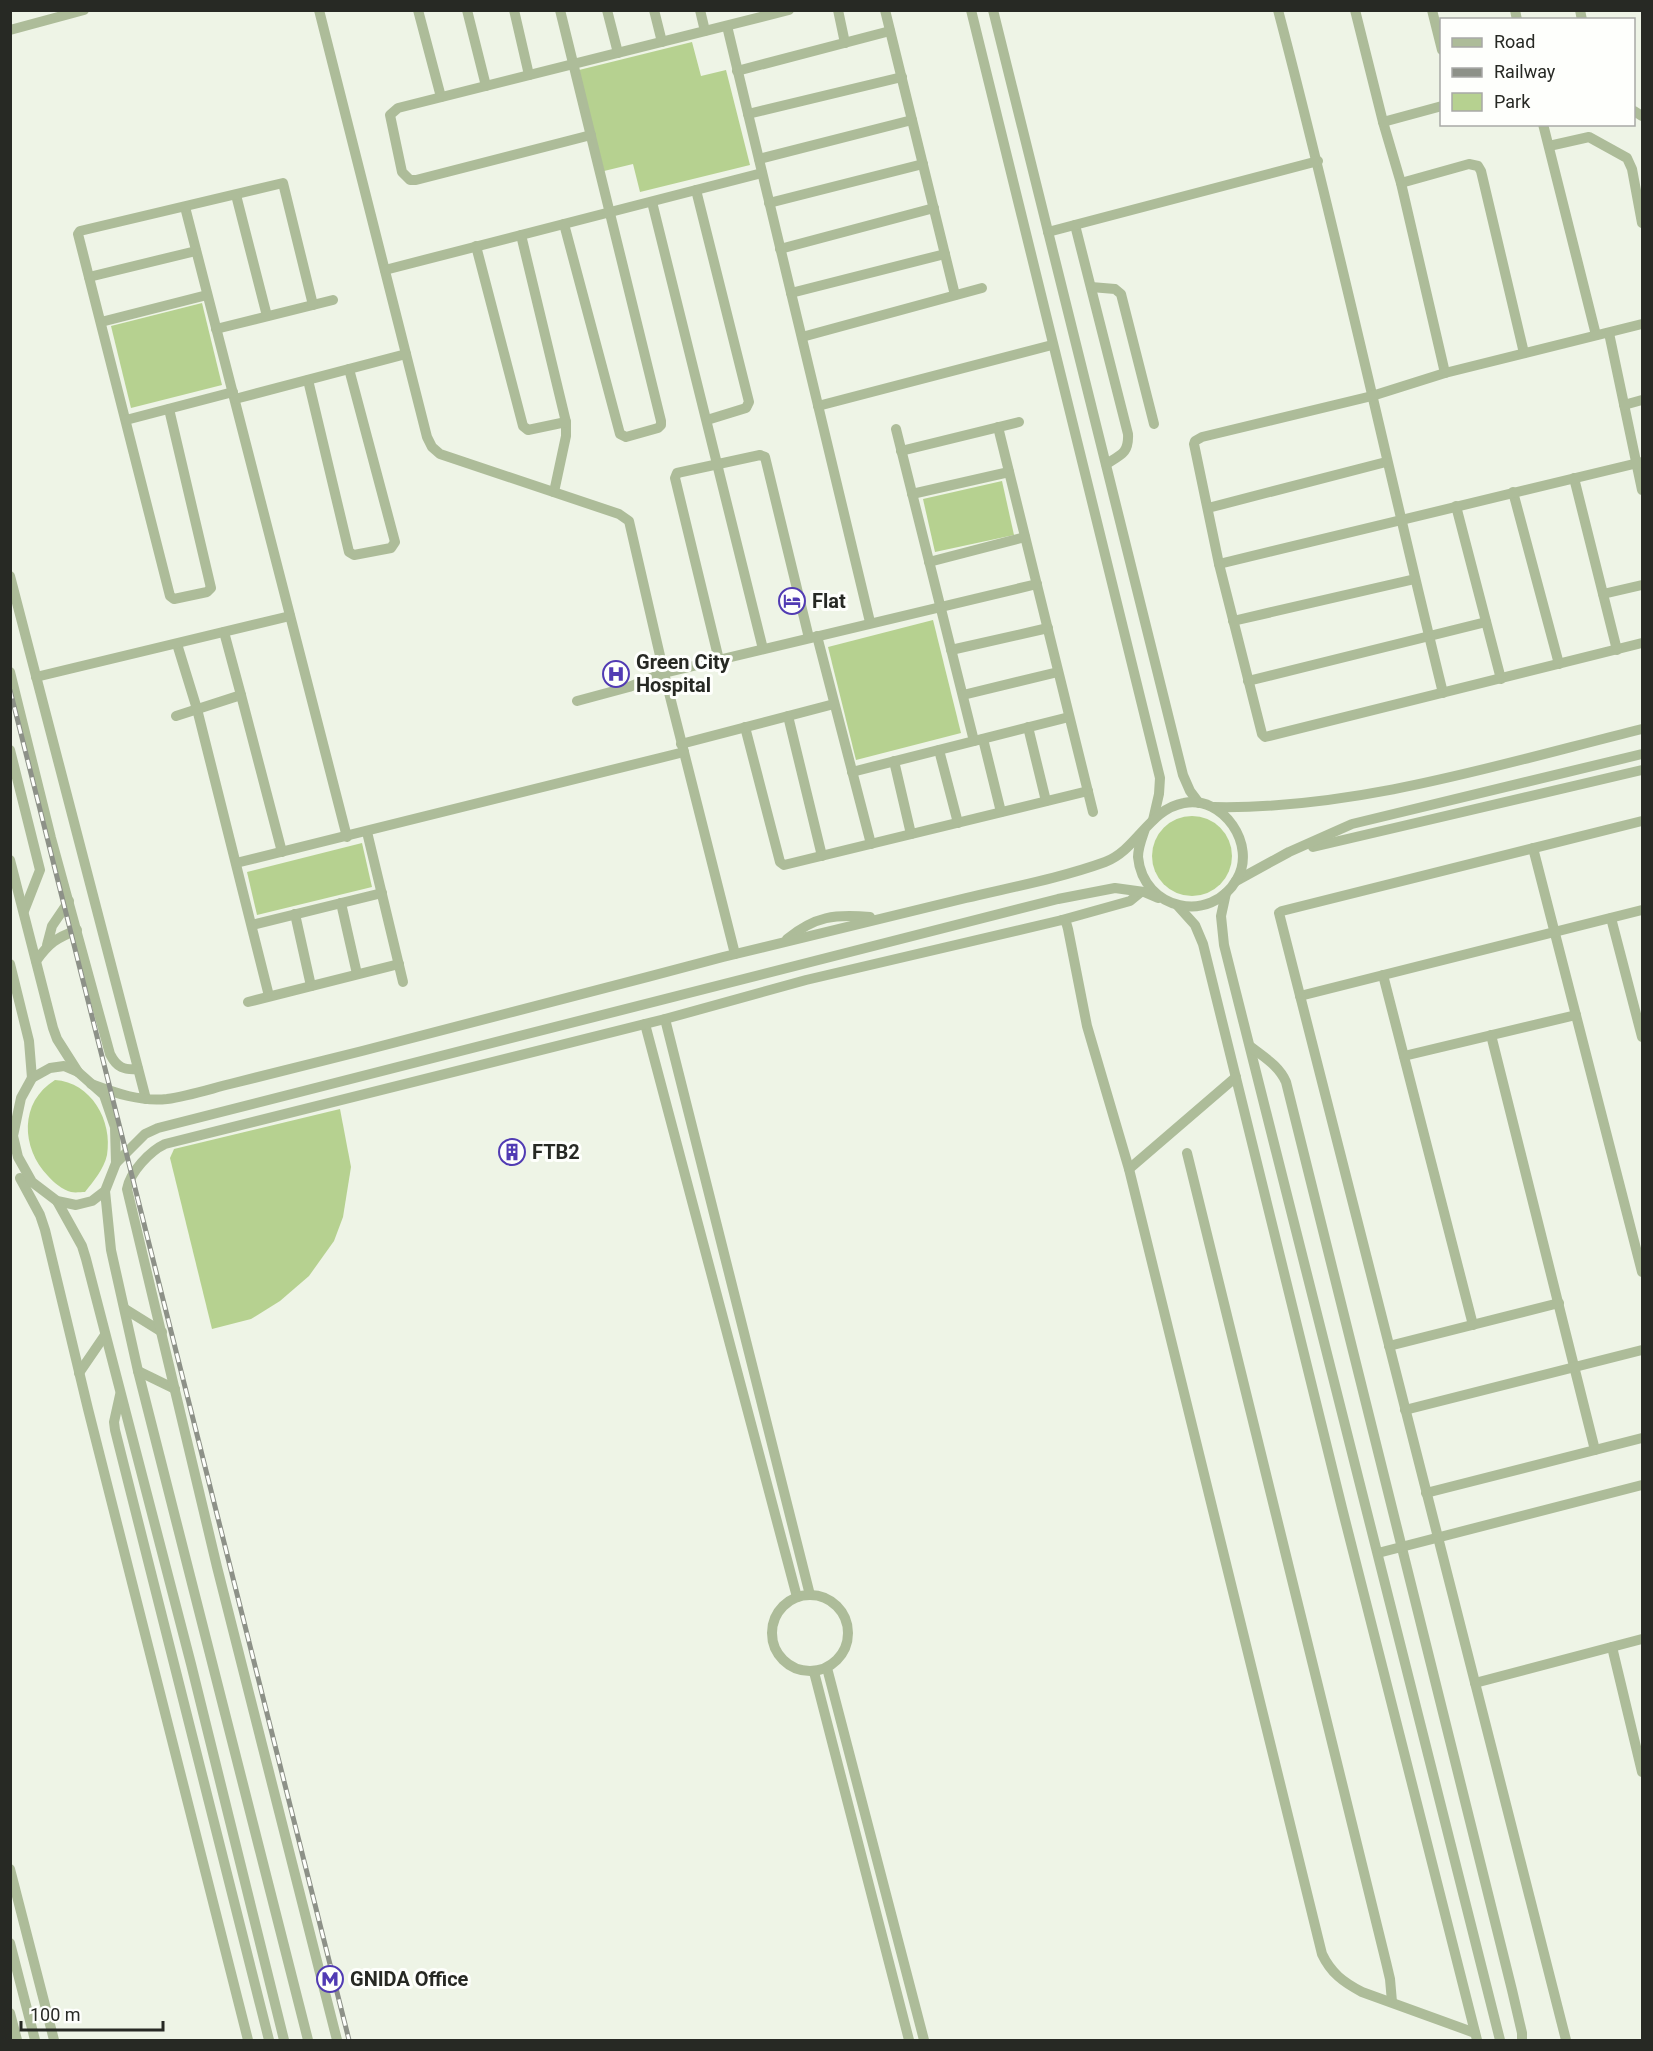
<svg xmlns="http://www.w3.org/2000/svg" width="1653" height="2051" font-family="Roboto,sans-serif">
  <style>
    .green { fill: #b6d190 }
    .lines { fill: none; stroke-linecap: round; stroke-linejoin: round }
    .minor { stroke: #adbc99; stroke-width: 10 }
    .rail-casing { stroke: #8d9188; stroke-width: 5 }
    .rail { stroke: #fefffc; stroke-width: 3; stroke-dasharray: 9; stroke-linecap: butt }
    .labels { text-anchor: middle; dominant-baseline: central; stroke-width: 6; stroke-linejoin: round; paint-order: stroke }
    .poi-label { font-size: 20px; font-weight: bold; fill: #272924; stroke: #fefffc; text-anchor: start }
  </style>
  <rect width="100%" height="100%" fill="#eef4e6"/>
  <g class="green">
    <path d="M692 42 701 76 726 70 750 165 640 192 633 164 604 171 579 70Z"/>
    <path d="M202 303 222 385 131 408 111 326Z"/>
    <path d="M1002 481 1014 535 935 552 923 499Z"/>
    <path d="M933 620 961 733 856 760 828 647Z"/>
    <circle cx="1192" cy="856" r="40"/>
    <path d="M362 843 372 887 257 915 247 872Z"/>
    <path d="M55 1080C91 1082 113 1121 107 1155 104 1169 93 1182 85 1192 81 1192 75 1193 71 1192 63 1190 53 1182 48 1176 21 1148 19 1102 55 1080Z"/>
    <path d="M340 1109 351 1167 343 1217 334 1241 309 1276 280 1301 251 1319 212 1329 170 1158 174 1149Z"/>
  </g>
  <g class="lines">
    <g class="minor">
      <path d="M319 10 427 437 432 447 440 454 619 514 629 521 664 673 735 954"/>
      <path d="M418 10 441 97"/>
      <path d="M467 10 486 86"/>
      <path d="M514 10 529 75"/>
      <path d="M560 10 661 421V425L658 428 626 437 620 434 564 224"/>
      <path d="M607 10 618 53"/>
      <path d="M654 10 662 42"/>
      <path d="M700 10 705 31"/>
      <path d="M838 10 845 43"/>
      <path d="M885 10 955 295"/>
      <path d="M971 10 1160 778 1159 794 1153 820"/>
      <path d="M993 10 1183 775 1190 791 1199 803"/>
      <path d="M1278 10C1338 237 1387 466 1443 693"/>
      <path d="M1355 10 1383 122 1401 183 1445 373"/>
      <path d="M1432 10 1442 50"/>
      <path d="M1515 10 1517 20"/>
      <path d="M1580 10 1582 20"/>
      <path d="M727 26 870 622"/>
      <path d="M10 30 84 10"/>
      <path d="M737 71 890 31"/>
      <path d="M1634 111 1642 116"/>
      <path d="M748 114 902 77"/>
      <path d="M1383 122 1442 106"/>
      <path d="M1543 124 1596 335"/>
      <path d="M591 135 416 180H410L402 172 390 115 398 108 789 10"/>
      <path d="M1549 146 1589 137 1627 158 1632 169 1642 223"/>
      <path d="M759 159 912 120"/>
      <path d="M1401 183 1469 164 1478 166 1481 171 1524 353"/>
      <path d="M696 190 749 402 746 408 707 420"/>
      <path d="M236 195 267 316"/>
      <path d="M652 202 763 649"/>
      <path d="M769 203 923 164"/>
      <path d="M185 207 347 837"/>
      <path d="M1075 225 1128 434C1129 453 1121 455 1106 464"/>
      <path d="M1048 232 1318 161"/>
      <path d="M521 235 566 422V436L554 492"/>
      <path d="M476 246 523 426 528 430 566 422"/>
      <path d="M780 249 934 208"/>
      <path d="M385 270 762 173"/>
      <path d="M89 277 196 251"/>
      <path d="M1091 287 1115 289 1121 294 1154 424"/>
      <path d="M791 293 945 254"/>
      <path d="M101 322 207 295"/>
      <path d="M1642 324 1445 373 1372 396 1202 437 1195 441 1194 444 1219 564 1262 734 1265 737 1642 643"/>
      <path d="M216 329 333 300"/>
      <path d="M1609 333 1642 490"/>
      <path d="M802 337 982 288"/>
      <path d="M308 380 349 552 354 555 391 548 395 542 349 369"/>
      <path d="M235 399 406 354"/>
      <path d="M1624 405 1642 400"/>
      <path d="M818 406 1052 345"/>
      <path d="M169 409 211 588 207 592 174 599 170 596 78 234 80 231 283 183 313 305"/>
      <path d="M126 420 233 392"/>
      <path d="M998 427 1093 812"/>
      <path d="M896 429 974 741"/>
      <path d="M901 451 1019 422"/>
      <path d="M1574 478 1617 650"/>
      <path d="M1513 492 1559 664"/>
      <path d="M912 494 1009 472"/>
      <path d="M1456 506 1501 679"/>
      <path d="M1208 508 1386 462"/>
      <path d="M929 562 1025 537"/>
      <path d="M1219 564 1642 462"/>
      <path d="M10 576 146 1099"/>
      <path d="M1603 594 1642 585"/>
      <path d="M1233 621 1415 579"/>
      <path d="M224 632 241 695"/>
      <path d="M817 636 871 844"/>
      <path d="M177 644 197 709 269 996"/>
      <path d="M951 650 1048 628"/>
      <path d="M719 660 675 478 677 473 760 455 765 457 809 638"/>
      <path d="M10 672 51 838 110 1054C117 1068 124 1070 138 1069"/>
      <path d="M36 677 290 616"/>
      <path d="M1248 681 1486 622"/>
      <path d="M963 695 1058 672"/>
      <path d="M577 701 629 687 664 673 1037 584"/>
      <path d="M176 716 241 695 282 852"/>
      <path d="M788 716 822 856"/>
      <path d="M745 727 780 862 784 865 1088 791"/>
      <path d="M1028 727 1046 801"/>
      <path d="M983 739 1001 812"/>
      <path d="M681 744 834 704"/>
      <path d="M10 750 40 870 24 911"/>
      <path d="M939 750 958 823"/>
      <path d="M894 761 911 834"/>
      <path d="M852 772 1069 717"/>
      <path d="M1214 807C1355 810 1505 763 1642 729"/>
      <path d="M367 832 403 982"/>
      <path d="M1313 847 1642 770"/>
      <path d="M1533 848 1642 1272"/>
      <path d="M10 860 53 1028 57 1039 78 1072"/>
      <path d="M236 863 684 752"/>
      <path d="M1236 881 1289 852 1352 824 1642 754"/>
      <path d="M1226 893 1221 916 1224 945 1500 2040"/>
      <path d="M341 903 357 974"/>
      <path d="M1177 905 1195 925 1203 944 1342 1508 1477 2040"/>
      <path d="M295 914 311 986"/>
      <path d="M1611 918 1642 1037"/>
      <path d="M1062 920 1130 901 1141 892"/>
      <path d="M252 925 382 893"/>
      <path d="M787 939C815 916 835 914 870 917"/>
      <path d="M47 945 52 926 69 901"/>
      <path d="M36 961C49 943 56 938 77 930"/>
      <path d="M10 964 29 1041 32 1078"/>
      <path d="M1383 975 1473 1325"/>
      <path d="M1300 996 1642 910"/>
      <path d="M248 1002 399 964"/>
      <path d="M665 1019 810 1595"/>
      <path d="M645 1024 797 1597"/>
      <path d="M1491 1035 1595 1450"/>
      <path d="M1251 1047C1265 1058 1279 1066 1286 1082L1512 1990 1522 2033V2040"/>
      <path d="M1404 1056 1576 1015"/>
      <path d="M91 1084C115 1093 141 1102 167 1099 188 1096 210 1089 230 1084 274 1073 318 1062 362 1051 483 1020 603 989 723 957 804 937 885 917 966 898 1012 887 1061 878 1105 862 1137 850 1149 809 1184 803 1223 795 1257 845 1237 879 1211 925 1143 910 1138 857 1138 847 1142 838 1145 829"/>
      <path d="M1187 1153 1386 1962 1390 1979 1392 2002"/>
      <path d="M116 1163 145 1134 158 1128 1058 899 1115 888 1144 892 1158 898"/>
      <path d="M1129 1169 1236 1077"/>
      <path d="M20 1178 40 1215 45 1230 88 1409 248 2040"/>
      <path d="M105 1191 92 1201 76 1205 57 1201 32 1182 18 1157 13 1136 21 1098 32 1078 50 1068 64 1066 78 1072 104 1095 115 1127 116 1163 105 1191 111 1250 138 1371 308 2040"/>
      <path d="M57 1201 82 1246 86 1259 191 1664 284 2040"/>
      <path d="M125 1309 162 1332"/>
      <path d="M1389 1346 1559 1303"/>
      <path d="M138 1371 175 1389"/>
      <path d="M79 1373 105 1335"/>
      <path d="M120 1395 114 1422 115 1430 269 2040"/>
      <path d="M1405 1410 1642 1350"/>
      <path d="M1426 1493 1642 1438"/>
      <path d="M1378 1553 1642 1485"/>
      <circle cx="810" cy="1633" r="38"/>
      <path d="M1612 1647 1642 1772"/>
      <path d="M827 1668 924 2040"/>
      <path d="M814 1672 909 2040"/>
      <path d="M1475 1683 1642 1639"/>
      <path d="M10 1869 54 2040"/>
      <path d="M10 1943 35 2040"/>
      <path d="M10 2013 17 2040"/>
      <path d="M337 2040 217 1567 127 1189C130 1172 150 1151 165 1144L665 1019 806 980 1062 920 1066 922 1068 929 1087 1026 1129 1169 1322 1954C1331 1973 1343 1982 1362 1992L1475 2033"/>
      <path d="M1566 2040 1279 913 1282 911 1642 821"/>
    </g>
    <defs>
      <path id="rail" d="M10 690 349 2040"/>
    </defs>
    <use href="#rail" class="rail-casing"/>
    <use href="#rail" class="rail"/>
  </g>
  <defs>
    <symbol id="hotel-ring" viewBox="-11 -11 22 22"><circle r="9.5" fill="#fefffc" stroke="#513bb3" stroke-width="1.5"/><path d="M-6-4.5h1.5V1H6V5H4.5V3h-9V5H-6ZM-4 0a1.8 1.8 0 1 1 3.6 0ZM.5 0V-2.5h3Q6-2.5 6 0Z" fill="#513bb3"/></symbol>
    <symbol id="hospital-ring" viewBox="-11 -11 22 22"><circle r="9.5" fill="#fefffc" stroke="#513bb3" stroke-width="1.5"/><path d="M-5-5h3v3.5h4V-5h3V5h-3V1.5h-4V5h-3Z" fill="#513bb3"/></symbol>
    <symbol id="building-ring" viewBox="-11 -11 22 22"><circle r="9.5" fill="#fefffc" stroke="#513bb3" stroke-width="1.5"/><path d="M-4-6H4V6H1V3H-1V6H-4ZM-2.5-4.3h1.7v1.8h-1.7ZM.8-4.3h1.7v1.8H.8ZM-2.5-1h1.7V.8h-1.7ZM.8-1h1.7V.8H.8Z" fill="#513bb3"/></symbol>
    <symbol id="metro-ring" viewBox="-11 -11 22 22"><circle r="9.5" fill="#fefffc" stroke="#513bb3" stroke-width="1.5"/><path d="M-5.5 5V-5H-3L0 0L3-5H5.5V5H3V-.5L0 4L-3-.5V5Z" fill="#513bb3"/></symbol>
  </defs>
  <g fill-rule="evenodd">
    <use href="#hotel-ring" x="777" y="586" width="30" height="30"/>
    <use href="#hospital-ring" x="601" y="659" width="30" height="30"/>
    <use href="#building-ring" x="497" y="1137" width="30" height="30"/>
    <use href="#metro-ring" x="315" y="1964" width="30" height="30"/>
  </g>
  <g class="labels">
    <g class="poi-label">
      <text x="812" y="601">Flat</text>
      <text x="636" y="662">Green City<tspan x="636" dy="23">Hospital</tspan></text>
      <text x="532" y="1152">FTB2</text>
      <text x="350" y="1979">GNIDA Office</text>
    </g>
  </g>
  <rect width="1653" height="2051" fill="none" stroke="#272924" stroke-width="24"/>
  <rect x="1440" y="18" width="195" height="108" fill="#fefffc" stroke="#a8a9a6" stroke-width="1.5"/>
  <rect x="1452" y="38" width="30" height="9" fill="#adbc99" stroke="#a8a9a6" stroke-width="1.5"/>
  <text x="1494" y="48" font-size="18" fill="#272924">Road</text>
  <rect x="1452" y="68" width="30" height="9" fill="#8d9188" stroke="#a8a9a6" stroke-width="1.5"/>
  <text x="1494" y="78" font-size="18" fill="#272924">Railway</text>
  <rect x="1452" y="93" width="30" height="18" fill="#b6d190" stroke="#a8a9a6" stroke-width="1.5"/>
  <text x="1494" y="108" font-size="18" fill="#272924">Park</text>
  <path d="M21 2021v9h142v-9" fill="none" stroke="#272924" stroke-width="3"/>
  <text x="30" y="2021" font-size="18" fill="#272924" stroke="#fefffc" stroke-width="4.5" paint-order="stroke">100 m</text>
</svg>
